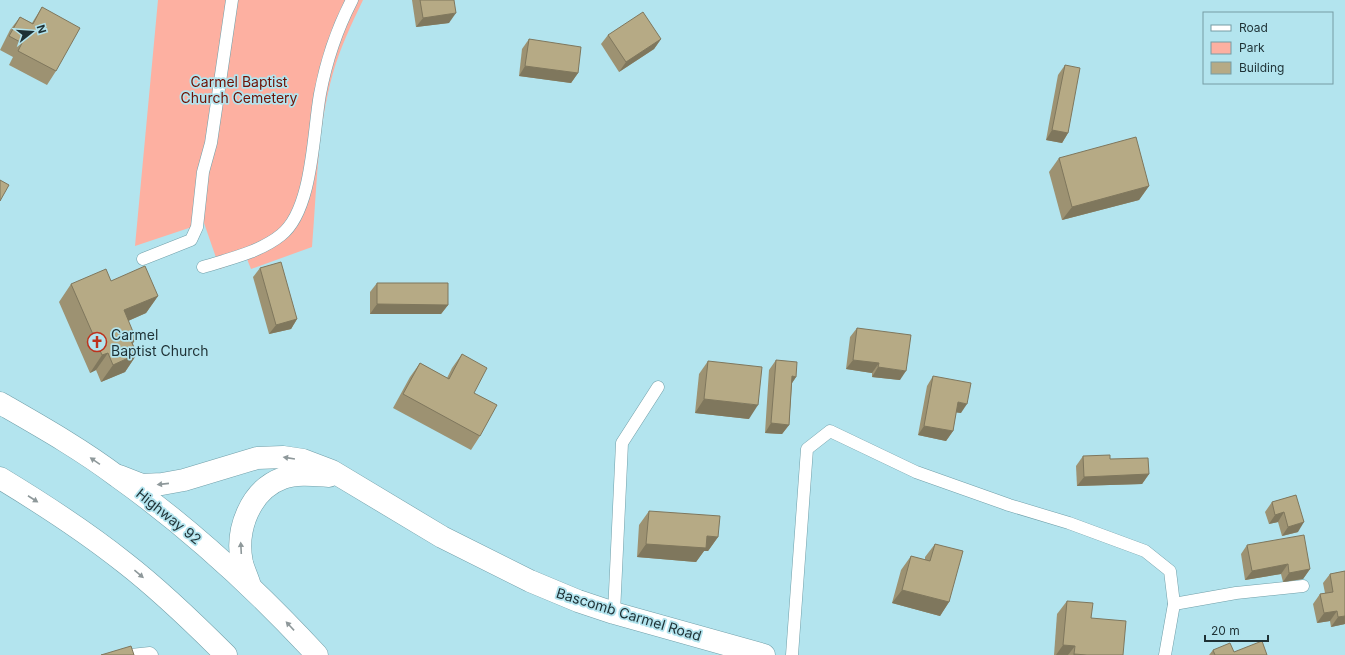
<svg xmlns="http://www.w3.org/2000/svg" width="1345" height="655" font-family="Inter,sans-serif">
  <style>
    .green { fill: #fdb0a1 }
    .lines { fill: none; stroke-linecap: round; stroke-linejoin: round }
    .lane-casing { stroke: #709fa9; stroke-width: 13 }
    .street-casing { stroke: #709fa9; stroke-width: 23 }
    .primary-casing { stroke: #709fa9; stroke-width: 23 }
    .lane { stroke: #fff; stroke-width: 12 }
    .street { stroke: #fff; stroke-width: 22 }
    .primary { stroke: #fff; stroke-width: 22 }
    .wall { fill: #9d9272 }
    .shaded-wall { fill: #7f775d }
    .building { fill: #b6aa85; stroke: #7f775d }
    .oneway { fill: #8e989a }
    .labels { text-anchor: middle; dominant-baseline: central; stroke-width: 3.5; stroke-linejoin: round; paint-order: stroke }
    .park-label { font-size: 14px; fill: #6e1205; stroke: #b3e4ee }
    .poi-label { font-size: 14px; fill: #1e3135; stroke: #b3e4ee; text-anchor: start }
    .street-label { font-size: 14px; fill: #1e3135; stroke: #b3e4ee }
  </style>
  <rect width="100%" height="100%" fill="#b3e4ee"/>
  <path class="green" d="M158 0H363C352 23 340 48 333 73 317 129 317 190 312 247L251 269 247 259 220 269 204 223 135 246Z"/>
  <g class="lines">
    <defs>
      <g id="lane">
        <path d="M143 259 191 240 197 227 203 172 211 143 232 0"/>
        <path d="M203 267C229 259 260 252 281 235 313 210 313 132 320 94 326 62 337 29 352 0"/>
        <path d="M1174 604 1236 593 1303 586"/>
        <path d="M614 613 622 443 658 387"/>
        <path d="M131 655 150 653 152 655"/>
        <path d="M792 655 807 449 830 431 916 472 1009 505 1069 523 1145 551 1170 571 1174 604 1165 655"/>
      </g>
      <g id="street">
        <path d="M119 476 142 485 162 484 184 480 257 458 283 457 303 460 332 471 442 537 530 581 578 601 614 613 764 655"/>
        <path d="M250 586C248 578 244 571 242 563 235 530 250 490 283 478 297 473 314 475 329 476"/>
      </g>
      <g id="primary">
        <path d="M0 403C40 426 81 449 118 477 191 529 256 589 317 655"/>
        <path d="M0 478C43 504 86 532 125 563 161 591 194 623 226 655"/>
      </g>
    </defs>
    <use href="#lane" class="lane-casing"/>
    <use href="#street" class="street-casing"/>
    <use href="#primary" class="primary-casing"/>
    <use href="#lane" class="lane"/>
    <use href="#street" class="street"/>
    <use href="#primary" class="primary"/>
  </g>
  <g class="wall">
    <path d="M412 0H454L449 23 416 27Z"/>
    <path d="M42 7 56 71 47 85 9 65 13 57 0 50 10 30 20 17 32 23Z"/>
    <path d="M608 35 661 39 654 49 619 72 601 44Z"/>
    <path d="M529 39 578 73 571 83 519 76 522 49Z"/>
    <path d="M1065 65 1068 133 1062 143 1046 140 1058 75Z"/>
    <path d="M1059 158 1149 186 1139 200 1062 220 1049 172Z"/>
    <path d="M260 268 297 319 291 329 269 334 253 277Z"/>
    <path d="M111 281 158 296 146 313 128 321 133 344 137 354 125 372 101 382 96 370 90 373 59 302 71 284Z"/>
    <path d="M377 283 448 305 441 314H370V292Z"/>
    <path d="M857 328 900 380 872 377V373L846 369 850 337Z"/>
    <path d="M462 354 474 393 480 436 471 450 393 408 410 377 420 363 447 378 452 368Z"/>
    <path d="M776 360 796 377 792 383 789 425 782 434 765 433 769 370Z"/>
    <path d="M708 361 749 419 695 413 699 374Z"/>
    <path d="M933 376 961 413 956 412 953 431 946 441 918 435 927 386Z"/>
    <path d="M1083 456 1110 459 1149 474 1142 484 1077 486 1076 466Z"/>
    <path d="M1296 495 1298 532 1282 536 1278 522 1269 524 1265 512 1272 502Z"/>
    <path d="M649 511 718 537 708 551H704L696 562 637 557 639 525Z"/>
    <path d="M935 544 949 602 940 616 892 603 901 570 911 556 925 560V557Z"/>
    <path d="M1247 545 1310 569 1303 579 1283 582 1281 574 1245 580 1241 554Z"/>
    <path d="M1345 571V624L1331 627 1330 621 1317 623 1313 604 1320 594 1325 593 1323 583 1330 574Z"/>
    <path d="M1067 601 1091 618 1123 655H1054L1057 614Z"/>
    <path d="M1213 650 1234 652 1267 655H1209Z"/>
  </g>
  <g class="shaded-wall">
    <path d="M456 13 449 23 416 27 423 18Z"/>
    <path d="M661 39 654 49 619 72 626 62Z"/>
    <path d="M525 66 578 73 571 83 519 76Z"/>
    <path d="M1052 130 1068 133 1062 143 1046 140Z"/>
    <path d="M1149 186 1139 200 1062 220 1072 207Z"/>
    <path d="M158 296 146 313 112 328 124 310Z"/>
    <path d="M377 304 448 305 441 314H370Z"/>
    <path d="M297 319 291 329 269 334 276 325Z"/>
    <path d="M136 339 124 356 131 341Z"/>
    <path d="M108 353 96 370 90 373 102 355Z"/>
    <path d="M137 354 125 372 101 382 113 365Z"/>
    <path d="M853 360 879 363 872 373 846 369Z"/>
    <path d="M878 367 906 371 900 380 872 377Z"/>
    <path d="M792 376 796 377 790 386Z"/>
    <path d="M704 399 758 405 749 419 695 413Z"/>
    <path d="M958 402 967 404 961 413 952 412Z"/>
    <path d="M771 423 789 425 782 434 765 433Z"/>
    <path d="M924 426 953 431 946 441 918 435Z"/>
    <path d="M1149 474 1142 484 1077 486 1084 477Z"/>
    <path d="M1284 512 1278 522 1269 524 1275 515Z"/>
    <path d="M1304 522 1298 532 1282 536 1288 527Z"/>
    <path d="M707 536 718 537 708 551H704L696 562 637 557 646 544Z"/>
    <path d="M1288 564 1281 574 1245 580 1252 571Z"/>
    <path d="M1310 569 1303 579 1283 582 1289 573Z"/>
    <path d="M902 590 949 602 940 616 892 603Z"/>
    <path d="M1337 611 1330 621 1317 623 1324 613Z"/>
    <path d="M1345 616V624L1331 627 1338 617Z"/>
    <path d="M1063 645 1075 646 1068 655H1056Z"/>
    <path d="M1074 654 1087 655H1073Z"/>
  </g>
  <g class="building">
    <path d="M420 0H454L456 13 423 18Z"/>
    <path d="M42 7 80 28 56 71 18 51 22 43 9 36 20 17 33 24Z"/>
    <path d="M643 12 661 39 626 62 608 35Z"/>
    <path d="M529 39 581 47 578 73 525 66Z"/>
    <path d="M1065 65 1080 68 1068 133 1052 130Z"/>
    <path d="M1136 137 1149 186 1072 207 1059 158Z"/>
    <path d="M0 180 9 185 0 201Z"/>
    <path d="M281 262 297 319 276 325 260 268Z"/>
    <path d="M145 266 158 296 124 310 136 339 131 341 137 354 113 365 108 353 102 355 71 284 106 269 111 281Z"/>
    <path d="M377 283H448V305L377 304Z"/>
    <path d="M857 328 911 335 906 371 878 367 879 363 853 360Z"/>
    <path d="M462 354 487 368 474 393 497 405 480 436 403 394 420 363 449 379Z"/>
    <path d="M776 360 797 362 796 377 792 376 789 425 771 423Z"/>
    <path d="M708 361 762 367 758 405 704 399Z"/>
    <path d="M933 376 971 383 967 404 958 402 953 431 924 426Z"/>
    <path d="M1110 455V459L1148 458 1149 474 1084 477 1083 456Z"/>
    <path d="M1296 495 1304 522 1288 527 1284 512 1275 515 1272 502Z"/>
    <path d="M649 511 720 516 718 537 707 536 706 548 646 544Z"/>
    <path d="M1304 535 1310 569 1289 573 1288 564 1252 571 1247 545Z"/>
    <path d="M935 544 963 551 949 602 902 590 911 556 930 561Z"/>
    <path d="M1345 571V616L1338 617 1337 611 1324 613 1320 594 1333 592 1330 574Z"/>
    <path d="M1067 601 1093 603 1091 618 1126 621 1123 655H1087L1074 654 1075 646 1063 645Z"/>
    <path d="M1262 641 1267 655H1215L1213 650 1230 643 1234 652Z"/>
    <path d="M131 646 134 655H101Z"/>
  </g>
  <defs><path id="oneway-solid" d="M-6-.8H1V-3.2L6.5 0L1 3.2V.8H-6Z"/></defs>
  <g class="oneway">
    <use href="#oneway-solid" transform="translate(289 458) rotate(-171)"/>
    <use href="#oneway-solid" transform="translate(95 461) rotate(-146)"/>
    <use href="#oneway-solid" transform="translate(163 484) rotate(174)"/>
    <use href="#oneway-solid" transform="translate(33 499) rotate(33)"/>
    <use href="#oneway-solid" transform="translate(241 548) rotate(-93)"/>
    <use href="#oneway-solid" transform="translate(139 574) rotate(40)"/>
    <use href="#oneway-solid" transform="translate(290 626) rotate(-133)"/>
  </g>
  <defs>
    <symbol id="church-ring" viewBox="-11 -11 22 22"><circle r="9.5" fill="#b3e4ee" stroke="#bd311c" stroke-width="1.5"/><path d="M-1.2-6h2.4v3.5h3.3v2.4h-3.3V6h-2.4V-.1h-3.3v-2.4h3.3Z" fill="#bd311c"/></symbol>
  </defs>
  <g fill-rule="evenodd">
    <use href="#church-ring" x="86" y="331" width="22" height="22"/>
  </g>
  <g class="labels">
    <g class="park-label">
      <text x="239" y="81">Carmel Baptist<tspan x="239" dy="16">Church Cemetery</tspan></text>
    </g>
    <g class="poi-label">
      <text x="111" y="334">Carmel<tspan x="111" dy="16">Baptist Church</tspan></text>
    </g>
    <g class="street-label">
      <text transform="translate(169 516) rotate(39)">Highway 92</text>
      <text transform="translate(629 614) rotate(17)">Bascomb Carmel Road</text>
    </g>
  </g>
  <rect x="1203" y="12" width="130" height="72" fill="#b3e4ee" stroke="#779ca4"/>
  <rect x="1211" y="25" width="20" height="6" fill="#ffffff" stroke="#779ca4"/>
  <text x="1239" y="32" font-size="12" fill="#1e3135">Road</text>
  <rect x="1211" y="42" width="20" height="12" fill="#fdb0a1" stroke="#779ca4"/>
  <text x="1239" y="52" font-size="12" fill="#1e3135">Park</text>
  <rect x="1211" y="62" width="20" height="12" fill="#b6aa85" stroke="#779ca4"/>
  <text x="1239" y="72" font-size="12" fill="#1e3135">Building</text>
  <g transform="translate(32 32) rotate(73)" stroke="#b3e4ee" stroke-width="3" paint-order="stroke">
  <path d="M0-3L7 15L0 10L-7 15Z" fill="#1e3135"/>
  <text y="-6" font-size="11" font-weight="bold" text-anchor="middle" fill="#1e3135">N</text>
  </g>
  <path d="M1205 635v6h63v-6" fill="none" stroke="#1e3135" stroke-width="2"/>
  <text x="1211" y="635" font-size="12" fill="#1e3135" stroke="#b3e4ee" stroke-width="3" paint-order="stroke">20 m</text>
</svg>
